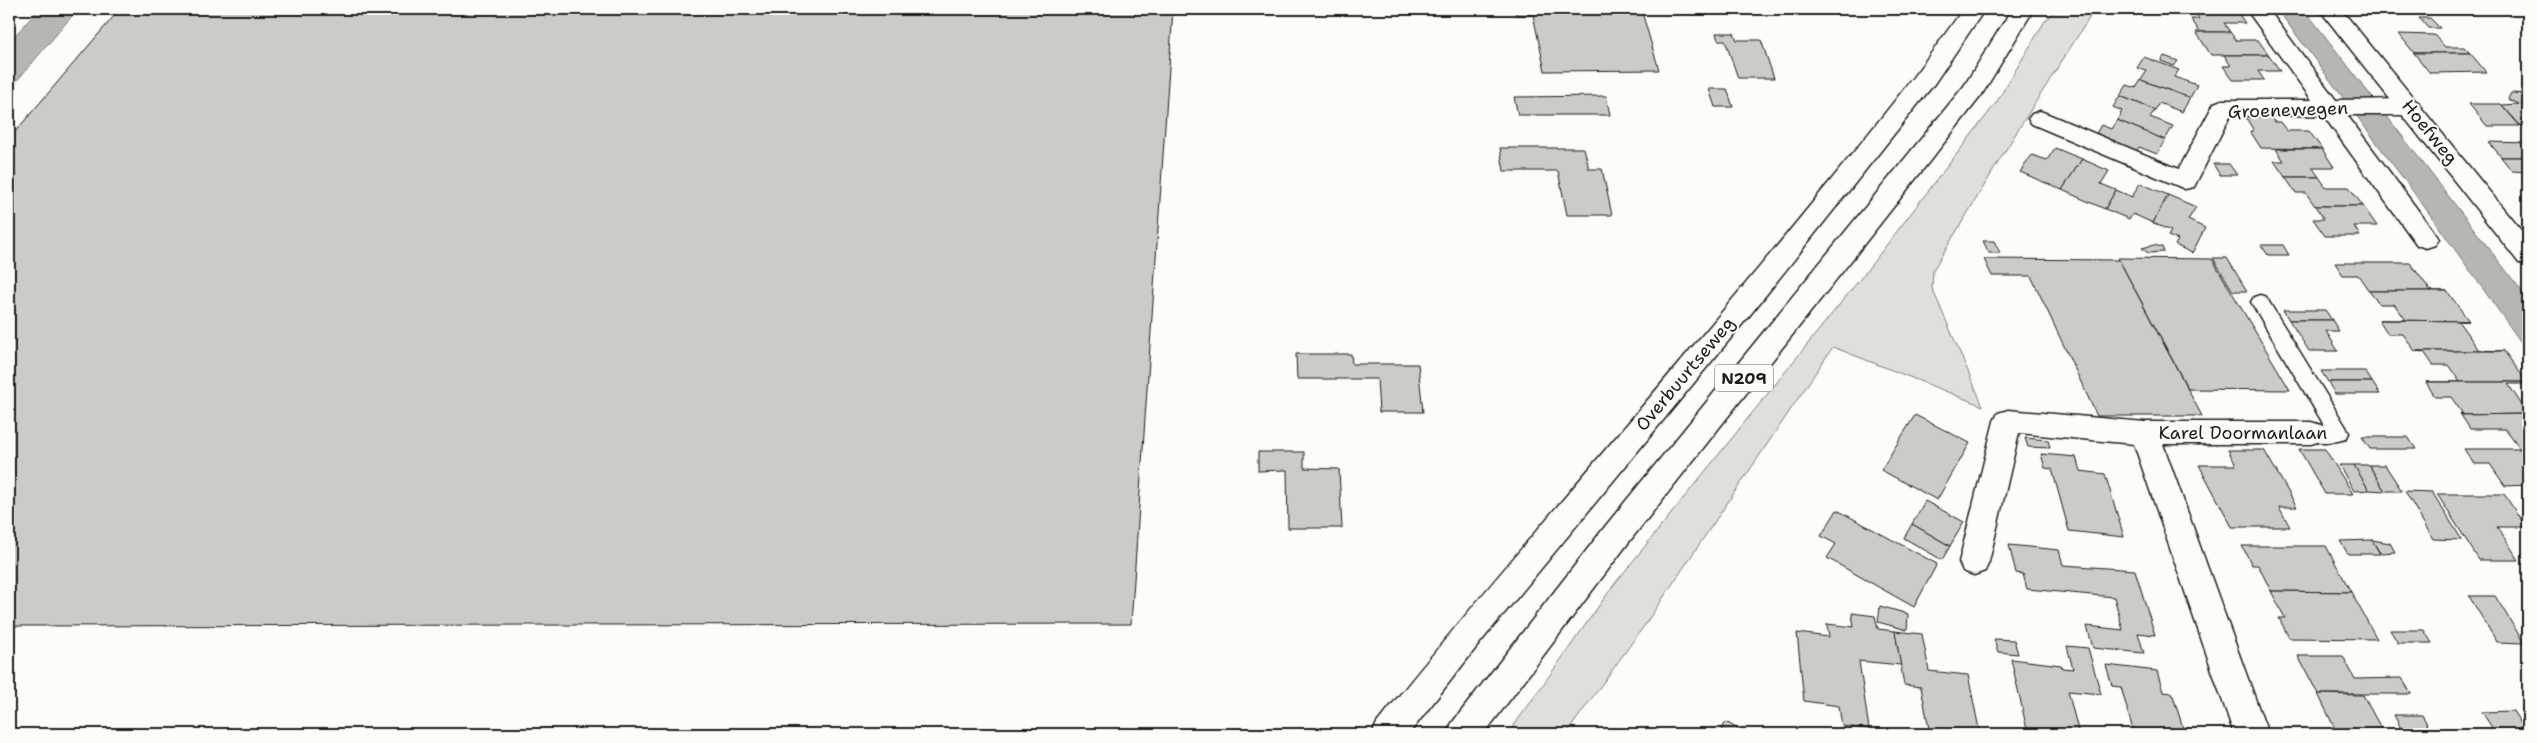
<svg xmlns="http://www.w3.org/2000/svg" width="2537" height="743" font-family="'Shantell Sans',sans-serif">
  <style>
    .green { fill: #e0dfdb; stroke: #7e7e7c }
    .water { fill: #b7b6b2; stroke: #797876 }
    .building { fill: #cccbc8; stroke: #1c1c1c }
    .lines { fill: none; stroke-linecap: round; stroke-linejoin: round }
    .service-casing { stroke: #1c1c1c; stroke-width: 3 }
    .minor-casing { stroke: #1c1c1c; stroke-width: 3 }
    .tertiary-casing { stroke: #1c1c1c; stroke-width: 3 }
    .primary-casing { stroke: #1c1c1c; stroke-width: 3 }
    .service { fill: #fdfcf7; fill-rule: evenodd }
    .minor { fill: #fdfcf7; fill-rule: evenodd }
    .tertiary { fill: #fdfcf7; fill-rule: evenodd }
    .primary { fill: #fdfcf7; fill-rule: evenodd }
    .labels { text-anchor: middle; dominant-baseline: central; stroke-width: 4; stroke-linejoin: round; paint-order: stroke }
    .shield { fill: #fdfcf7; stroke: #605f5e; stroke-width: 1 }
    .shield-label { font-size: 16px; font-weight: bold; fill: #1c1c1c }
    .street-label { font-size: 18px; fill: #1c1c1c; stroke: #fdfcf7 }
  </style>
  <rect width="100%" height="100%" fill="#fdfcf7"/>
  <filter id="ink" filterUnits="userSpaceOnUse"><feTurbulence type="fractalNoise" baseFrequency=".02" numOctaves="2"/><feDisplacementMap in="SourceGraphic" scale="10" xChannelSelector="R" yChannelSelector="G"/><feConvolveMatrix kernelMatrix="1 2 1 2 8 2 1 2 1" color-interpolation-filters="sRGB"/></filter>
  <g filter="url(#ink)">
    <path class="green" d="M2056 9H2095L2021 125 1933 270 1932 288 1983 406 1833 347 1644 626 1566 734H1508L1613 586 1868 269 1996 103 2045 21Z"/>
    <g class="water">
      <path d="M39 9H78L9 90V42Z"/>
      <path d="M2277 9H2304L2528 299V352L2426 209Z"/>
    </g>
    <g class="building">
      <path d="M120 9H1173L1131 624 9 626V139Z"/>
      <path d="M1515 9H1641L1659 70 1545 71 1533 15H1516Z"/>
      <path d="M2192 9H2235L2245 23H2224L2230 32H2200L2191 19H2199Z"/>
      <path d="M2419 18H2430L2440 28H2428Z"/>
      <path d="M2196 32H2230L2236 40H2258L2269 55H2211Z"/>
      <path d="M1716 33H1734L1737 40H1761L1774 78H1738L1725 40H1718Z"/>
      <path d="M2399 34 2434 35 2445 47H2464L2470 53H2414Z"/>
      <path d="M2414 53H2470L2486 72 2430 73Z"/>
      <path d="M2224 55H2269L2280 71H2258L2264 80H2233L2223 66H2231Z"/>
      <path d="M2164 56 2178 61 2174 66 2161 61Z"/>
      <path d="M2144 57 2179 70 2174 77 2197 85 2190 98 2141 80 2147 71 2137 68Z"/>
      <path d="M2141 80 2190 98 2182 112 2159 103 2155 110 2120 96 2127 85 2136 88Z"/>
      <path d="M1709 89H1727L1733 107H1715Z"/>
      <path d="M2511 93 2528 94V105L2521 104 2528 111V127L2520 125 2502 105 2519 104 2508 99Z"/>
      <path d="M1606 96 1610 115H1518L1514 97Z"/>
      <path d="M2120 96 2155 110 2150 117 2173 126 2165 140 2117 120 2122 111 2113 107Z"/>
      <path d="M2469 104H2501L2520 126H2487Z"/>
      <path d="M2245 116H2270L2274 122H2280L2287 131H2309L2322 149 2261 148 2250 131H2254Z"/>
      <path d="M2117 120 2165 140 2157 154 2139 147 2135 153 2094 137 2101 125 2111 129Z"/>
      <path d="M2489 142 2528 143V157H2501Z"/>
      <path d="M1500 148H1584L1589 169H1602L1612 215H1567L1558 171H1504Z"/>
      <path d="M2055 148 2082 159 2062 190 2020 172 2032 155 2047 160Z"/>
      <path d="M2276 149H2322L2334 167H2312L2319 177H2285L2274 161H2284Z"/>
      <path d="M2501 157H2528V172L2512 171Z"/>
      <path d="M2082 159 2109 171 2101 184 2116 190 2105 209 2062 190Z"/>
      <path d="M2213 164H2229L2237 175H2220Z"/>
      <path d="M2285 177H2319L2326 187H2349L2363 206H2315L2306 193H2296Z"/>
      <path d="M2140 183 2168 195 2153 223 2133 214 2129 219 2105 209 2116 190 2132 197Z"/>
      <path d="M2168 195 2196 207 2188 220 2205 228 2192 253 2175 245 2178 240 2168 236 2171 231 2153 223Z"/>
      <path d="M2315 206H2363L2377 226H2354L2360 236H2325L2313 219H2324Z"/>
      <path d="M1983 241H1994L2000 253H1989Z"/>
      <path d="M2154 245 2162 247 2164 252 2148 253 2142 248Z"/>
      <path d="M2261 245H2283L2289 255H2268Z"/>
      <path d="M2118 258 2212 259 2290 390 2188 389Z"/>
      <path d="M2213 258H2227L2247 291H2233Z"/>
      <path d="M1984 259 2119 260 2202 416H2097L2031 276H1992Z"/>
      <path d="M2335 263H2410L2431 291H2447H2369L2358 275H2343Z"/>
      <path d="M2369 291H2447L2469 321 2379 320H2406L2394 304H2379Z"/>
      <path d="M2283 310H2325L2332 320H2289Z"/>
      <path d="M2289 320H2332L2339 331H2326L2338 351H2309Z"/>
      <path d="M2379 320 2469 321H2458L2479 350 2504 351H2415L2403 334H2388Z"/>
      <path d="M2415 351H2504L2527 382H2426H2460L2448 365H2433L2424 352Z"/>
      <path d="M1296 354H1351L1352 364H1418L1423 412H1379L1377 379H1297Z"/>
      <path d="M2321 371H2365L2372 382H2328Z"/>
      <path d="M2328 382H2372L2380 394H2335Z"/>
      <path d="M2426 382H2527L2528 384H2508L2528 414 2461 415 2460 413 2463 414 2451 397H2435Z"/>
      <path d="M2528 414V449H2520L2505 429H2470L2461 415Z"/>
      <path d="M1915 415 1970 443 1937 500 1881 470Z"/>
      <path d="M2362 437H2408L2416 449H2370Z"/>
      <path d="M2025 438 2048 440 2050 448 2028 447Z"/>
      <path d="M2299 449H2325L2353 494H2325Z"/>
      <path d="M2464 449H2528V485L2505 486 2490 464H2474Z"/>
      <path d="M2228 450H2264L2297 507H2279L2290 527H2232L2199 465H2236Z"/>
      <path d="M1258 452H1304V468L1339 469 1342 528H1288L1287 470 1258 471Z"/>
      <path d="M2041 454 2076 457 2080 471 2105 474 2124 537 2069 531 2052 469 2045 468Z"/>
      <path d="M2339 465H2354L2369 490 2354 491Z"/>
      <path d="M2354 465H2369L2385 491 2369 490Z"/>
      <path d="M2369 465H2385L2402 491H2385Z"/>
      <path d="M2405 491 2432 492 2462 540 2433 539Z"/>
      <path d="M2437 494H2504L2526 527H2497L2519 560H2479Z"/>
      <path d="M1925 501 1964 522 1950 546 1912 524Z"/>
      <path d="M1837 510 1937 564 1914 607 1827 558 1836 544 1821 536Z"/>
      <path d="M1912 524 1950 546 1942 560 1904 538Z"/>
      <path d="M2372 540 2380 554H2348L2340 541Z"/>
      <path d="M2372 540 2390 543 2395 552 2380 553Z"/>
      <path d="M2009 545 2059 550 2063 565 2135 570 2155 635 2138 633 2144 653 2093 648 2087 626 2123 630 2114 597 2027 589 2023 574 2016 573Z"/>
      <path d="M2242 546H2326L2351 592 2271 591 2258 565H2252Z"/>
      <path d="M2271 591 2351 592 2377 639 2289 638 2279 618H2285Z"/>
      <path d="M2469 596H2495L2524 643 2497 642Z"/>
      <path d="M1880 606 1908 614 1907 630 1878 622Z"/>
      <path d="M1852 613 1875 616 1878 629 1895 631 1901 665 1859 661 1869 729 1842 726 1839 706 1804 701 1797 633 1829 637 1827 624 1854 627Z"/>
      <path d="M2390 630H2424L2432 643H2398Z"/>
      <path d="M1895 631 1922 634 1929 671 1968 675 1980 734H1930L1921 687 1904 685Z"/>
      <path d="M1994 639 2014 640 2018 654 1998 652Z"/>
      <path d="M2067 646 2088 648 2101 694 2068 691 2079 734H2028L2011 659 2061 665 2062 668 2073 669Z"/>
      <path d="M2298 656H2343L2355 679 2402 678 2411 694H2318Z"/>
      <path d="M2106 665 2157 671 2163 692 2172 693 2185 734H2134L2121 687 2112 686Z"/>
      <path d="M2318 694 2363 695 2383 732 2336 731Z"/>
      <path d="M2513 711 2528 734H2496L2482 712Z"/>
      <path d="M2394 715H2422L2431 731 2403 732Z"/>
      <path d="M1726 722 1746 734H1719Z"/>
      <path d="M2336 731 2383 732 2384 734H2338Z"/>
    </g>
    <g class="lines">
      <defs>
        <path id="service" d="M2260 295 2266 297 2346 427 2349 433 2346 439C2334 443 2316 443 2304 439L2301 433 2304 427 2324 425 2251 302 2254 297Z"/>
        <g id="minor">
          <path d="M1963 9H1985L1934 84 1754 310 1479 644 1409 734H1372L1377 723C1510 558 1651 399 1786 235 1847 160 1908 88 1963 9Z"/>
          <path d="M2252 9H2268L2336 100 2410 99 2418 102 2422 107 2418 112 2410 115H2347L2435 233 2439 239 2435 245 2426 248 2417 245 2323 115 2230 116 2194 187 2185 189 2032 124 2028 119 2032 114 2040 111 2048 114 2179 169 2214 103 2222 100H2312L2249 13Z"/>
          <path d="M2008 410 2145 422H2311L2321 425 2325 433 2321 441 2311 444H2163L2268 734H2234L2134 444 2019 433 1989 562 1985 571 1974 575 1963 571 1959 562 1994 421 1998 413Z"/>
        </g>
        <path id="tertiary" d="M2319 9H2341L2528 239V265L2519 263Z"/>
        <path id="primary" d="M2012 9H2034L1981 96 1629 542 1484 734H1447L1452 723 1607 524 1964 86Z"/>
      </defs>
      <use href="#service" class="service-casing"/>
      <use href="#minor" class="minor-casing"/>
      <use href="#tertiary" class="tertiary-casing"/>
      <use href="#primary" class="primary-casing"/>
      <use href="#service" class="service"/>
      <use href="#minor" class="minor"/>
      <use href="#tertiary" class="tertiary"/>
      <use href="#primary" class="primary"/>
    </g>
  </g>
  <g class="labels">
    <rect class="shield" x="1715" y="364.5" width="58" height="27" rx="4"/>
    <g class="shield-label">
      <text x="1744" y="378">N209</text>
    </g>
    <g class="street-label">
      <text transform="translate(2288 110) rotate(-2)">Groenewegen</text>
      <text transform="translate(2430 132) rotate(51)">Hoefweg</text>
      <text transform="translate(1685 374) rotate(-50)">Overbuurtseweg</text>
      <text x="2243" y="433">Karel Doormanlaan</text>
    </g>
  </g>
  <rect width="2537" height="743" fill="none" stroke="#fdfcf7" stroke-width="30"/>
  <rect x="15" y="15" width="2507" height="713" fill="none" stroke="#1c1c1c" stroke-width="2" filter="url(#ink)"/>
</svg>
